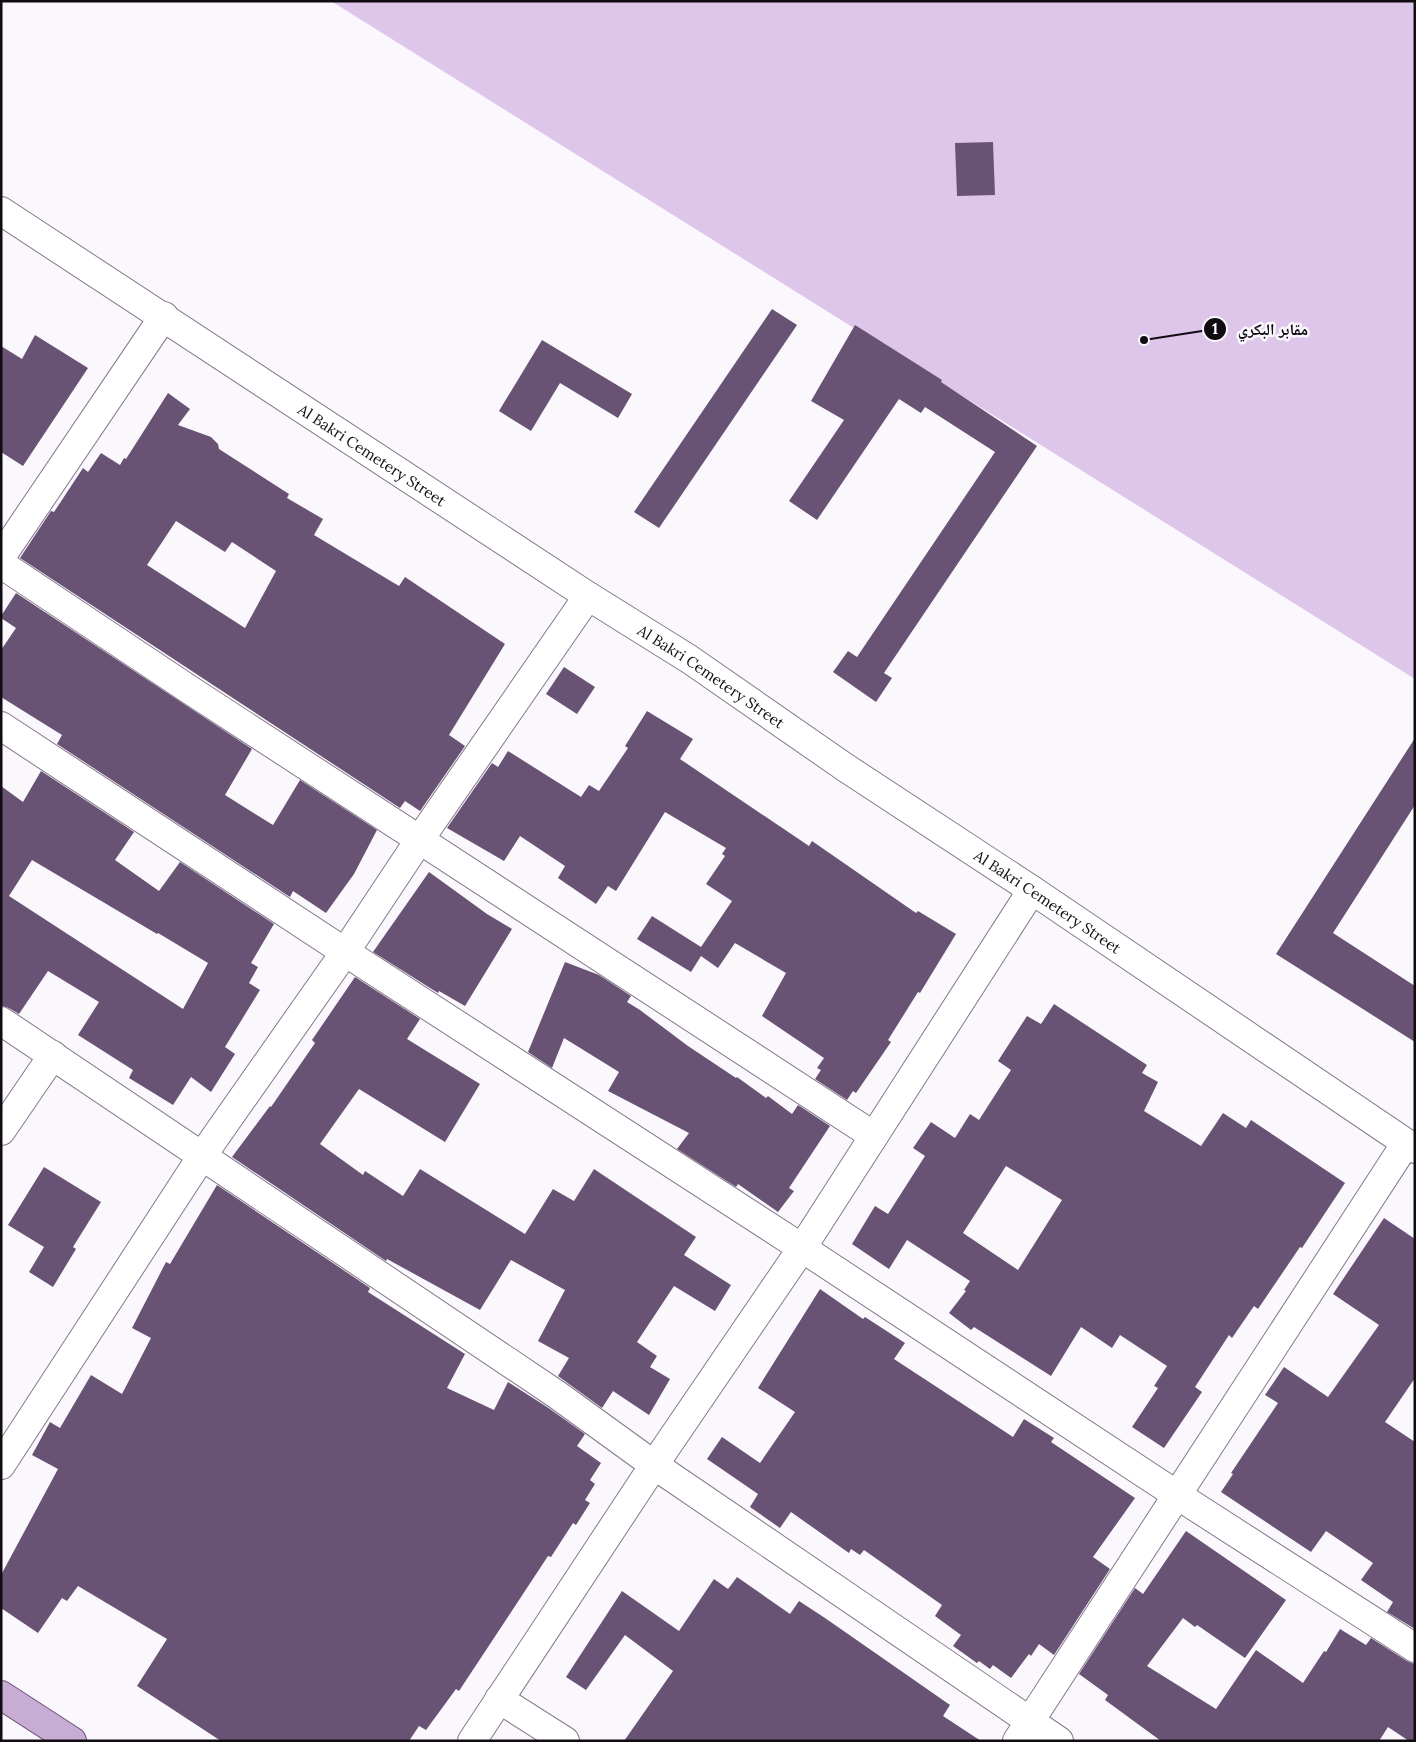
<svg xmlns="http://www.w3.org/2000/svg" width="1416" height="1742" font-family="Lora,'Noto Naskh Arabic',serif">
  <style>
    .green { fill: #ddc6ea }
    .building { fill: #685374; fill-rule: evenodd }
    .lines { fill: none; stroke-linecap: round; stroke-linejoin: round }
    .minor-casing { stroke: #84798b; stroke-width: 30 }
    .major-casing { stroke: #6e527e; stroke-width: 30 }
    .minor { stroke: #fff; stroke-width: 28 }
    .major { stroke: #c7add4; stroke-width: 28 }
    .labels { text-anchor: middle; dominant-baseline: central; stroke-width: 5; stroke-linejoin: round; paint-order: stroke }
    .street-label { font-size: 15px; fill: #100c12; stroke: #fbf8fd }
    .leader { fill: none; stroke: #100c12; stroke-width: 2 }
    .callout-dot { fill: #100c12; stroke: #fbf8fd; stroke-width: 2 }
    .mark-label { font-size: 15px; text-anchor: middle; font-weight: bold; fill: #fff }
    .callout-label { font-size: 16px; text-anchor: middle; font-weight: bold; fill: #100c12; stroke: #fbf8fd; stroke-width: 5; stroke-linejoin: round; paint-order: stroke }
  </style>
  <rect width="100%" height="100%" fill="#fbf8fd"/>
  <path class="green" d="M331 1H1415V679Z"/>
  <g class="building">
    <path d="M993 142 995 195 957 196 955 143Z"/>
    <path d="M772 309 797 325 659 528 634 512Z"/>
    <path d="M855 325 942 380 941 382 1037 446 884 673 892 678 876 702 833 672 848 651 857 657 995 452 925 407 921 413 899 399 817 520 789 501 844 420 811 401Z"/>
    <path d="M35 335 88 368 23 466 1 452V346L22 359Z"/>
    <path d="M542 340 632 394 618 418 560 383 531 431 499 411Z"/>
    <path d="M168 393 190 409 178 425 211 437 218 444 219 449 289 494 287 498 323 519 314 535 399 586 405 577 505 644 449 735 465 746 420 811 405 801 400 808 20 558 51 511 54 512 83 468 88 472 101 453 120 465 124 458 126 459ZM176 521 225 552 232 542 276 571 245 628 147 565Z"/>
    <path d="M16 593 252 749 225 795 273 825 300 780 377 830 354 874 326 913 293 891 290 897 57 744 62 735 1 697V650L16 628 1 618V616Z"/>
    <path d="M564 667 595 687 577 714 546 694Z"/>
    <path d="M647 711 693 739 680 759 809 846 812 841 916 913 918 911 956 934 920 993 918 992 888 1040 891 1042 856 1093 853 1091 847 1100 815 1079 821 1070 817 1068 824 1058 762 1016 786 973 735 943 718 968 701 956 691 972 637 939 652 916 701 947 732 901 706 884 725 856 722 854 726 848 665 812 616 891 608 886 596 904 558 878 565 866 520 836 504 861 447 828 492 763 498 767 508 751 581 797 589 785 599 791 628 748 625 746Z"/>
    <path d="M1415 738V805L1333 933 1415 986V1042L1276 954Z"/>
    <path d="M41 771 134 832 115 860 159 891 180 862 274 924 251 963 258 967 249 983 260 990 225 1047 235 1054 211 1092 191 1077 173 1105 129 1078 133 1070 78 1035 99 1002 48 971 19 1014 9 1008 1 1006V786L23 802ZM32 860 157 934 158 933 208 963 183 1009 9 896Z"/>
    <path d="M429 872 487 914 512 929 465 1006 439 991 438 993 373 952Z"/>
    <path d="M565 962 599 975 631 996 627 1002 640 1010 688 1046 736 1078 737 1077 766 1098 768 1096 792 1114 798 1105 830 1126 789 1188 794 1191 778 1212 738 1184 736 1187 677 1149 689 1133 608 1091 619 1072 564 1038 552 1068 528 1052Z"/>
    <path d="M355 977 420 1019 407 1039 480 1084 445 1142 359 1089 320 1144 363 1175 365 1171 403 1196 420 1169 525 1234 553 1189 574 1201 594 1169 696 1237 684 1255 731 1285 715 1311 674 1286 637 1342 657 1356 650 1367 670 1379 649 1415 613 1391 602 1408 558 1376 569 1358 538 1341 565 1290 511 1260 480 1310 387 1259 386 1261 232 1157 270 1106 271 1107 315 1043 312 1040Z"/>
    <path d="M1054 1004 1147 1065 1142 1073 1158 1082 1144 1111 1201 1146 1223 1113 1246 1128 1251 1120 1345 1183 1302 1248 1300 1247 1258 1309 1254 1306 1232 1338 1229 1335 1195 1387 1202 1392 1164 1448 1132 1427 1158 1388 1154 1386 1167 1366 1120 1335 1112 1348 1081 1327 1051 1376 974 1327 971 1330 949 1313 966 1291 964 1290 970 1281 907 1240 889 1269 852 1244 875 1206 888 1214 925 1156 913 1148 931 1122 955 1138 970 1114 979 1120 1011 1070 998 1061 1027 1016 1041 1024ZM1006 1166 1062 1200 1018 1270 963 1233Z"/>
    <path d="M44 1167 101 1202 73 1247 76 1249 53 1287 29 1272 44 1247 8 1225Z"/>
    <path d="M217 1185 370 1288 368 1292 465 1354 447 1388 494 1410 508 1382 547 1407 585 1434 577 1446 601 1463 590 1480 595 1484 585 1500 590 1503 576 1525 573 1523 551 1557 548 1556 459 1691 456 1689 426 1730 419 1726 409 1741H221L137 1686 167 1639 78 1586 67 1601 62 1598 38 1633 1 1608V1575L58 1469 32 1455 50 1422 60 1428 91 1375 122 1394 151 1338 132 1328 166 1262 170 1264Z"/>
    <path d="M1384 1218 1415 1239V1378L1385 1422 1415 1442V1629L1387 1612 1393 1602 1361 1580 1373 1563 1326 1531 1311 1552 1221 1492 1233 1474 1231 1473 1278 1403 1265 1395 1284 1367 1328 1397 1379 1325 1333 1294Z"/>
    <path d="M820 1289 863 1319 865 1317 905 1343 894 1359 1013 1437 1024 1419 1054 1438 1051 1442 1135 1498 1093 1557 1110 1569 1054 1655 1039 1644 1031 1656 1029 1654 1011 1678 993 1665 990 1669 979 1661 977 1663 953 1646 961 1635 935 1616 942 1605 864 1550 860 1555 851 1549 849 1553 791 1512 780 1528 750 1507 758 1494 707 1459 722 1437 760 1463 795 1412 758 1388Z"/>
    <path d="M1186 1531 1286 1600 1245 1658 1197 1625 1195 1627 1183 1618 1147 1666 1216 1709 1256 1650 1303 1683 1324 1651 1326 1652 1340 1629 1366 1645 1371 1638 1407 1661 1415 1664V1741H1409L1388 1727 1379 1741H1161L1105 1700 1108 1695 1079 1674 1135 1588 1143 1594Z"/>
    <path d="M737 1577 790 1614 799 1601 825 1618 950 1705 943 1716 981 1741H624L673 1671 625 1635 586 1690 566 1677 622 1591 679 1631 714 1579 728 1589Z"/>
  </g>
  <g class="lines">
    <defs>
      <g id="minor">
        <path id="s1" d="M1 211 588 596 689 659 846 768 1032 890 1415 1149"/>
        <path d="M1 557 164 316"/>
        <path d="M1 564 190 690 874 1136"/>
        <path d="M1 726 345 952 802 1248 1177 1495 1415 1648"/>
        <path d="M1 1021 556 1394 654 1465 1059 1741"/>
        <path d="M1 1131 53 1055"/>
        <path d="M1 1465 202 1156 345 952 420 839 588 596"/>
        <path d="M499 1699 565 1741"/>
        <path d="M472 1741 654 1465 802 1248 1032 890"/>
        <path d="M1017 1741 1406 1143"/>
      </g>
      <path id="major" d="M1 1695 72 1741"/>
    </defs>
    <use href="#minor" class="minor-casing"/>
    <use href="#major" class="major-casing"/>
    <use href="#minor" class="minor"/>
    <use href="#major" class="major"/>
  </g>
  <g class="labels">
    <g class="street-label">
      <text stroke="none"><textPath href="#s1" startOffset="444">Al Bakri Cemetery Street</textPath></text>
      <text stroke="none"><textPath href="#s1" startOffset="849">Al Bakri Cemetery Street</textPath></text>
      <text stroke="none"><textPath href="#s1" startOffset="1254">Al Bakri Cemetery Street</textPath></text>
    </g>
  </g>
  <path class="leader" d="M1144 340L1215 329"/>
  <g class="callout-dot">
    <circle cx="1144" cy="340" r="5"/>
    <circle cx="1215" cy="329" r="12"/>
  </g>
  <g class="mark-label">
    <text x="1215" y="334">1</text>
  </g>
  <g class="callout-label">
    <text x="1273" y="335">مقابر البكري</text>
  </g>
  <rect width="1416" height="1742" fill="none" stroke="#100c12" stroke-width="5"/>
</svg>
